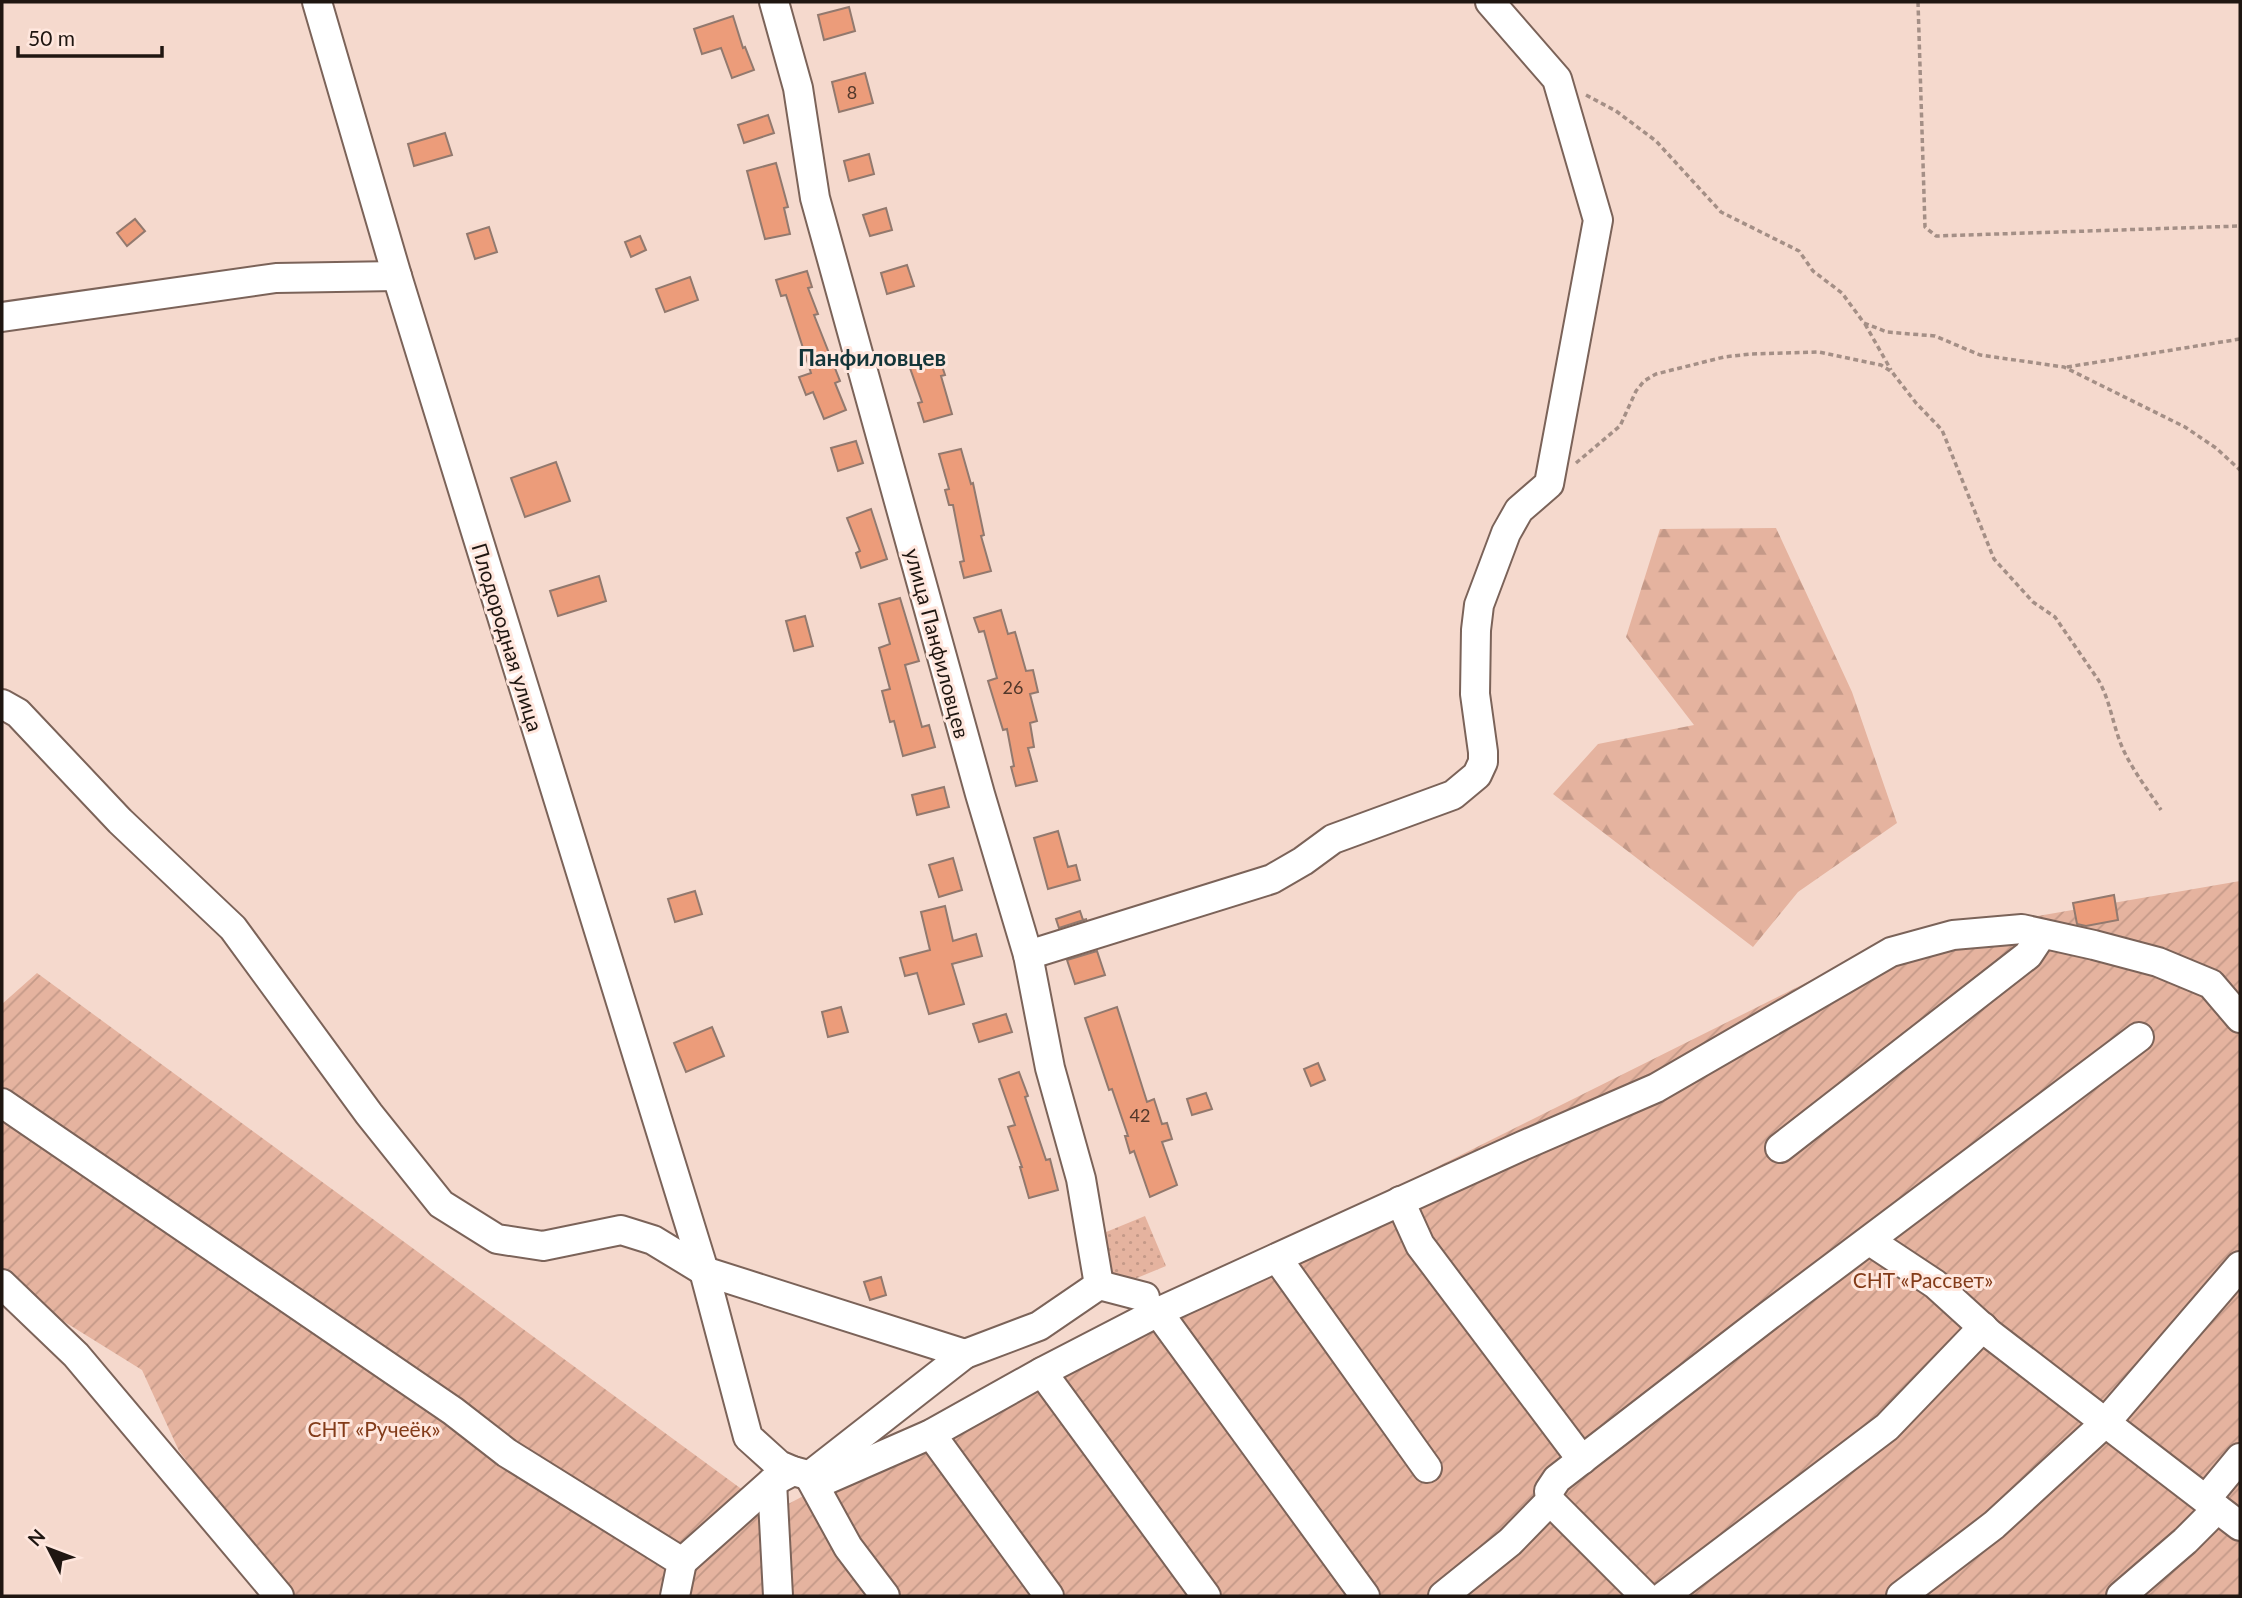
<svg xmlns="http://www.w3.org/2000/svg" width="2242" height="1598" font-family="Lato,sans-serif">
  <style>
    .forest { fill: url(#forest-firs) }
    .park { fill: url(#park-dots) }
    .garden { fill: url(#garden-furrows) }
    .building { fill: #ec9c7a; stroke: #92796e; stroke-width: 2 }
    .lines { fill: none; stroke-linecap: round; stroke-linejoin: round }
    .minor-casing { stroke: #7b6359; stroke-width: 32 }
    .path { stroke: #a48f86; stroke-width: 3.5; stroke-dasharray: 5 3.5; stroke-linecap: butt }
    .minor { stroke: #fff; stroke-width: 28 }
    .labels { text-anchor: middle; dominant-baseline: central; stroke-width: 6; stroke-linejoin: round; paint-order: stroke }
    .number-label { font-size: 18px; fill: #52382b }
    .street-label { font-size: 21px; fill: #1f1611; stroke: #ffe7de }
    .park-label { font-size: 21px; fill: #833b19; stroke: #ffe7de }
    .neighbourhood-label { font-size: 23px; font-weight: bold; fill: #133539; stroke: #ffe7de }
  </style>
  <defs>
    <pattern id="forest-firs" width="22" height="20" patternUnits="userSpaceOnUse" patternTransform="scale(1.75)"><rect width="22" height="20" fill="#e5b39f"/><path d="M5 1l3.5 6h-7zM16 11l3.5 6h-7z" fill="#c49988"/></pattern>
    <pattern id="park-dots" width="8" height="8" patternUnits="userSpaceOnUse" patternTransform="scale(1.75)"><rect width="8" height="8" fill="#e5b39f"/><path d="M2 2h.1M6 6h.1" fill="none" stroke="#c49988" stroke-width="1.8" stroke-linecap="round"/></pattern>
    <pattern id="garden-furrows" width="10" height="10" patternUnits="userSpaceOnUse" patternTransform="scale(1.75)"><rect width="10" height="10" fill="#e5b39f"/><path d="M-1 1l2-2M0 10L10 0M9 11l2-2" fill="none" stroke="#c49988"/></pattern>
  </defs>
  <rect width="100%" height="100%" fill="#f5d9cd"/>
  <path class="forest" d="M1776 528 1852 692 1897 823 1798 892 1753 947 1553 794 1598 744 1694 725 1626 637 1660 529Z"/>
  <path class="park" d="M1145 1216 1166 1266 1115 1287 1094 1237Z"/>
  <path class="garden" d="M2240 881V1596H288L179 1451 142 1370 2 1283V1004L37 973 773 1512 809 1493 819 1475 1888 942Z"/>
  <g class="building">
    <path d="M849 7 855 31 824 40 818 15Z"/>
    <path d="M733 16 743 48 745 47 754 70 732 78 721 48 702 54 694 29Z"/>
    <path d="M865 73 873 103 839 112 832 82Z"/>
    <path d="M768 115 774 133 744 143 738 125Z"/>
    <path d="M445 133 452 155 414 166 408 144Z"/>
    <path d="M869 154 874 174 849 181 844 161Z"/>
    <path d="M776 163 788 207 784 208 790 234 765 239 747 171Z"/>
    <path d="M886 208 892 230 870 236 863 215Z"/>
    <path d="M135 219 145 231 127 246 117 233Z"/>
    <path d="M489 227 497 252 475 259 467 234Z"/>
    <path d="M640 236 646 250 631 257 625 242Z"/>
    <path d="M907 265 914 286 887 294 881 273Z"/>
    <path d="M807 271 812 287 808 288 818 314 814 315 840 381 835 383 846 410 824 419 813 392 806 395 799 377 811 373 786 295 781 296 776 280Z"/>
    <path d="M690 277 698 300 665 312 656 289Z"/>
    <path d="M939 357 945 375 941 376 952 414 924 422 918 403 922 402 910 368Z"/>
    <path d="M856 441 863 463 838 471 831 448Z"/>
    <path d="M961 449 971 484 973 483 984 535 981 536 991 571 964 578 960 562 964 561 953 505H949L945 490 949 489 939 454Z"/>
    <path d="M556 462 570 501 525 517 511 478Z"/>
    <path d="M871 509 887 559 861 568 856 553 860 551 847 518Z"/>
    <path d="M599 576 606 601 558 616 550 591Z"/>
    <path d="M900 598 919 661 905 665 922 727 929 725 935 747 903 756 894 721 890 722 882 691 890 689 879 648 890 644 879 604Z"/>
    <path d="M1001 610 1008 634 1015 632 1026 671 1033 670 1038 692 1030 694 1037 721 1030 723 1034 747 1028 748 1037 781 1016 786 1011 767 1014 766 1007 729 1003 730 988 681 997 678 984 631 979 632 974 618Z"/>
    <path d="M805 616 813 646 794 651 786 621Z"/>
    <path d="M944 787 949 807 917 815 912 795Z"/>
    <path d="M1058 831 1068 867 1076 865 1080 880 1048 889 1034 838Z"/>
    <path d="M953 858 962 890 939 897 929 865Z"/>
    <path d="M695 891 702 914 675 922 668 899Z"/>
    <path d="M2114 895 2118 920 2086 926 2077 924 2073 903Z"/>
    <path d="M945 906 953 941 976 934 982 956 952 964 964 1004 929 1014 917 973 905 976 900 958 930 950 921 912Z"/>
    <path d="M1080 911 1083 920 1087 919 1059 928 1056 919Z"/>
    <path d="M1097 951 1105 975 1075 984 1067 960Z"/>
    <path d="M841 1007 848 1032 828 1037 822 1012Z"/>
    <path d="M1117 1007 1147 1102 1154 1099 1162 1124 1167 1123 1172 1139 1162 1142 1177 1185 1150 1197 1134 1151 1130 1153 1125 1136H1128L1112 1089 1109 1090 1085 1018Z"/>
    <path d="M1006 1014 1012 1032 979 1042 973 1024Z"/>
    <path d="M712 1027 724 1056 686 1072 674 1043Z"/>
    <path d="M1318 1063 1325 1080 1311 1086 1304 1069Z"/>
    <path d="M1019 1072 1028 1096 1025 1097 1046 1160 1050 1159 1058 1190 1029 1198 1020 1167H1022L1008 1127 1015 1125 999 1079Z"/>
    <path d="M1206 1093 1212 1109 1192 1115 1187 1099Z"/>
    <path d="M881 1277 886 1295 870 1300 864 1282Z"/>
  </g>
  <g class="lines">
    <defs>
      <g id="minor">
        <path d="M317 2 397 276 704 1271 748 1437 779 1465 793 1471 826 1480 931 1434 1042 1372 1158 1312 1522 1146 1656 1088 1891 952 1953 935 2022 929 2094 945 2158 962 2211 984 2240 1018"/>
        <path d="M774 2 798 88 815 198 980 794 1028 955 1050 1068 1081 1179 1099 1285"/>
        <path d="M2 317 276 278 397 276"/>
        <path d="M2 704 18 713 120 821 233 928 369 1114 441 1204 497 1239 543 1246 621 1230 653 1240 704 1271 965 1354 1039 1326 1099 1285 1145 1297"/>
        <path d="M1028 955 1272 879 1303 861 1333 839 1453 795 1477 775 1483 762V752L1475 694 1476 630 1479 605 1506 533 1519 510 1549 484 1598 220 1557 79 1490 2"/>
        <path d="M2 1103 453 1411 507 1453 682 1562 675 1596"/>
        <path d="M1780 1148 2028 955 2042 934"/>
        <path d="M1400 1201 1420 1245 1582 1460"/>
        <path d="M1870 1241 1935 1284 1990 1334 2240 1526"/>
        <path d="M1277 1258 1427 1468"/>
        <path d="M2 1284 76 1355 279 1596"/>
        <path d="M1158 1312 1365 1596"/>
        <path d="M1042 1372 1206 1596"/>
        <path d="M931 1434 1049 1596"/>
        <path d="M772 1482 778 1596"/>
        <path d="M2206 1499 2240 1458"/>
        <path d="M1550 1501 1645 1596"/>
        <path d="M682 1562 772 1482 793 1471"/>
        <path d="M885 1596 848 1547 809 1476 965 1354"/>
        <path d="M1443 1596 1510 1542 1550 1501 1549 1491 1557 1479 1768 1316 2139 1037"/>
        <path d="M1664 1596 1887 1427 1983 1327"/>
        <path d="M1901 1596 1994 1525 2105 1423 2240 1266"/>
        <path d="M2121 1596 2185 1541 2217 1509"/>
      </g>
    </defs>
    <use href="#minor" class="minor-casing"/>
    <g class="path">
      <path d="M1918 2 1925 227 1936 236 2240 226"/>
      <path d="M1586 95 1616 111 1656 141 1721 212 1799 251 1813 271 1842 293 1864 323 1887 332 1935 336 1980 355 2064 367 2185 427 2216 448 2240 470"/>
      <path d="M1865 324 1891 370"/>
      <path d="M2067 367 2240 339"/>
      <path d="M1576 463 1620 426 1636 391 1644 381 1656 374 1724 357 1750 354 1819 352 1881 365 1892 372 1916 403 1942 430 1994 559 2033 602 2055 617 2099 681C2111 703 2113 727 2123 749 2133 771 2148 790 2161 810"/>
    </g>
    <use href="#minor" class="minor"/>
  </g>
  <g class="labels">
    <g class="number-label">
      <text x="852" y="92">8</text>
      <text x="1013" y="687">26</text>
      <text x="1140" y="1115">42</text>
    </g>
    <g class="street-label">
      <text transform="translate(508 637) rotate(73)">Плодородная улица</text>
      <text transform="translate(938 643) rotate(75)">улица Панфиловцев</text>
    </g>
    <g class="park-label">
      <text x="1923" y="1279">СНТ «Рассвет»</text>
      <text x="374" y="1428">СНТ «Ручеёк»</text>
    </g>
    <g class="neighbourhood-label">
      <text x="872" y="357">Панфиловцев</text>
    </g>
  </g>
  <rect width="2242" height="1598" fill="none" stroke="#1f1611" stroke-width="7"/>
  <g transform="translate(49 1549) rotate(312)" stroke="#ffe7de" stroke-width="5" paint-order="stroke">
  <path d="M0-5L12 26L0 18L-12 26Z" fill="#1f1611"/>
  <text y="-10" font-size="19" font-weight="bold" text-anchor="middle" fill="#1f1611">N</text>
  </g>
  <path d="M18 46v10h144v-10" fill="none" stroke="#1f1611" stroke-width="3.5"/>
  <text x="28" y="46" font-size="21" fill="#1f1611" stroke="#ffe7de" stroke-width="5" paint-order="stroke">50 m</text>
</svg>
